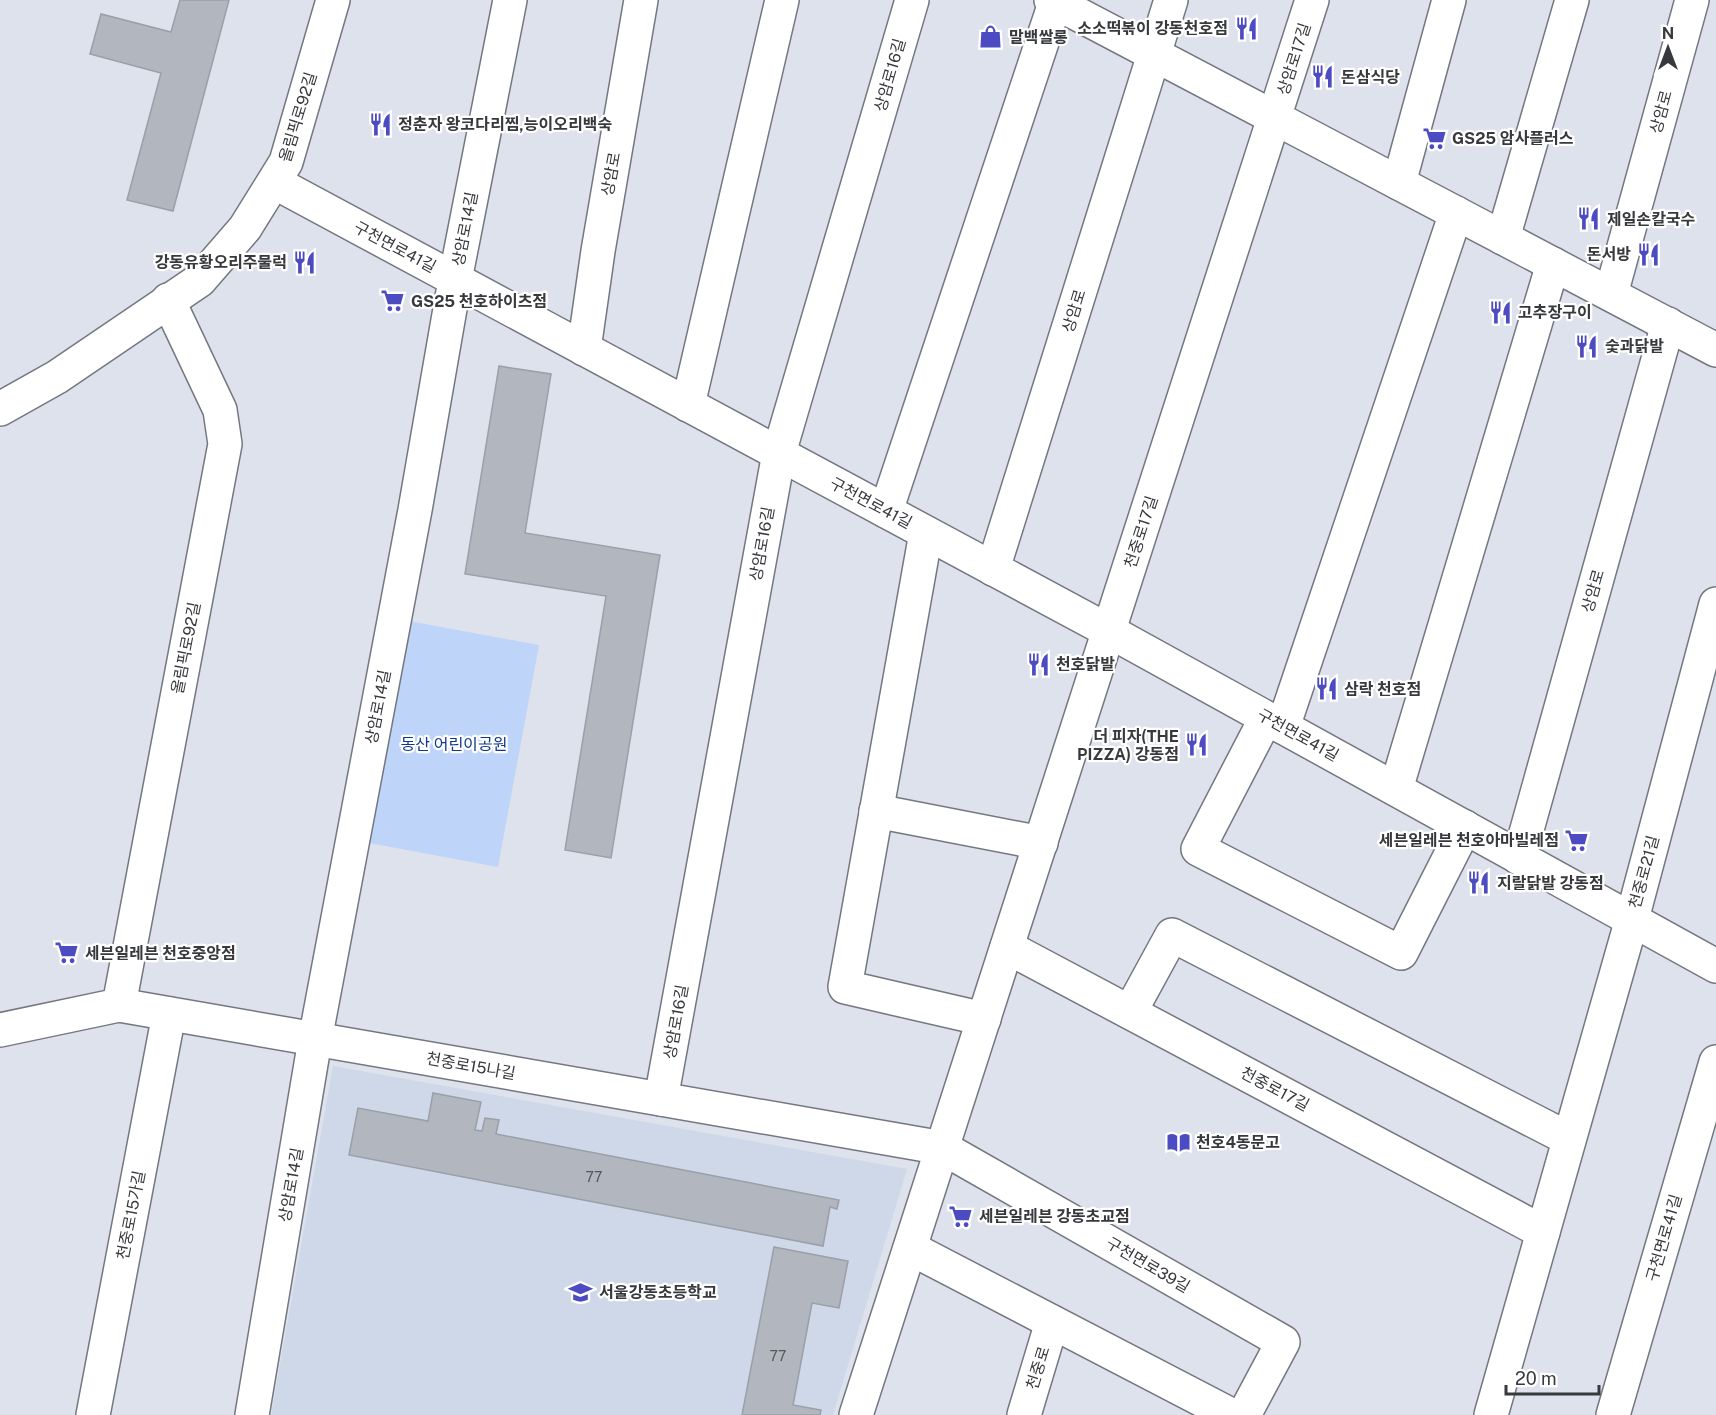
<svg xmlns="http://www.w3.org/2000/svg" width="1716" height="1415" font-family="'Public Sans','Noto Sans KR',sans-serif">
  <style>
    .built { fill: #cfd8e8 }
    .green { fill: #bfd4f9 }
    .building { fill: #b1b6bf; stroke: #9a9fa8; stroke-width: 1.5 }
    .lines { fill: none; stroke-linecap: round; stroke-linejoin: round }
    .minor-casing { stroke: #737780; stroke-width: 36 }
    .minor { stroke: #fff; stroke-width: 33 }
    .labels { text-anchor: middle; dominant-baseline: central; stroke-width: 4.5; stroke-linejoin: round; paint-order: stroke }
    .number-label { font-size: 14px; fill: #56585e }
    .poi-label { font-size: 16px; font-weight: bold; fill: #37393d; stroke: #fff; text-anchor: start }
    .street-label { font-size: 16px; fill: #37393d; stroke: #fff }
    .park-label { font-size: 16px; fill: #0f398a; stroke: #fff }
  </style>
  <rect width="100%" height="100%" fill="#dde2ec"/>
  <path class="built" d="M333 1066 907 1169 833 1415H271Z"/>
  <path class="green" d="M409 621 539 645 498 867 369 843Z"/>
  <g class="building">
    <path d="M180 0H229L173 211 127 200 161 73 90 54 101 14 171 32Z"/>
    <path d="M499 366 551 374 525 533 660 555 611 858 565 850 606 596 465 574Z"/>
    <path d="M433 1093 481 1102 475 1130 482 1131 485 1118 499 1120 496 1134 839 1200 837 1209 830 1207 823 1246 349 1155 358 1108 428 1121Z"/>
    <path d="M774 1247 848 1261 839 1308 812 1303 793 1405 821 1410 820 1415H742Z"/>
  </g>
  <g class="lines">
    <defs>
      <g id="minor">
        <path d="M1051 0 1716 350"/>
        <path d="M274 182 1109 631 1716 966"/>
        <path d="M1399 183 1449 0"/>
        <path d="M1503 238 1572 0"/>
        <path d="M1611 294 1692 0"/>
        <path d="M584 349 598 251 641 0"/>
        <path d="M688 405 782 0"/>
        <path d="M0 409 57 377 200 280 245 228 286 162 333 0"/>
        <path d="M886 511 1056 0"/>
        <path d="M926 533 845 987 984 1019"/>
        <path d="M993 569 1171 0"/>
        <path d="M1266 718 1198 849 1401 953 1465 827"/>
        <path d="M1283 727 1456 213"/>
        <path d="M1396 789 1553 264"/>
        <path d="M876 811 1041 843"/>
        <path d="M1519 858 1668 324"/>
        <path d="M1007 947 1543 1232"/>
        <path d="M119 1005 225 444 220 410 168 300"/>
        <path d="M1130 1012 1172 935 1569 1139"/>
        <path d="M0 1030 119 1005 943 1148 1283 1342 1244 1415"/>
        <path d="M661 1099 779 453 912 0"/>
        <path d="M910 1248 1231 1415"/>
        <path d="M93 1415 169 1014"/>
        <path d="M252 1415 315 1040 415 510 455 280 510 0"/>
        <path d="M856 1415 1312 0"/>
        <path d="M1024 1415 1052 1322"/>
        <path d="M1491 1415 1632 919 1716 604"/>
        <path d="M1613 1415 1716 1062"/>
      </g>
    </defs>
    <use href="#minor" class="minor-casing"/>
    <use href="#minor" class="minor"/>
  </g>
  <defs>
    <symbol id="restaurant-bare" viewBox="-9 -9 18 18"><path d="M-5-6h1v4h1v-4h1v4h1v-4h1v5L-1.5 .5V6h-2V.5L-5-1ZM5-6V6H3V1.5H1.5Q1.5-4 5-6Z" fill="#4d4bc2" stroke="#fff" stroke-width="2.5" paint-order="stroke"/></symbol>
    <symbol id="shop-bare" viewBox="-9 -9 18 18"><path d="M-5-2.5h2.3a2.7 3.5 0 0 1 5.4 0H5L5.5 6h-11ZM-1.5-2.5h3a1.5 2.3 0 0 0-3 0Z" fill="#4d4bc2" stroke="#fff" stroke-width="2.5" paint-order="stroke"/></symbol>
    <symbol id="supermarket-bare" viewBox="-9 -9 18 18"><path d="M-6-5.5h2.5l.6 2H6L4.5 2H-2.5L-4.4-4H-6ZM-1.5 3.2a1.3 1.3 0 1 0 .1 0ZM3 3.2a1.3 1.3 0 1 0 .1 0Z" fill="#4d4bc2" stroke="#fff" stroke-width="2.5" paint-order="stroke"/></symbol>
    <symbol id="library-bare" viewBox="-9 -9 18 18"><path d="M-6-4Q-3-5.5-.7-3.5V5Q-3 3-6 4ZM6-4Q3-5.5 .7-3.5V5Q3 3 6 4Z" fill="#4d4bc2" stroke="#fff" stroke-width="2.5" paint-order="stroke"/></symbol>
    <symbol id="school-bare" viewBox="-9 -9 18 18"><path d="M0-5L7-2L0 1L-7-2ZM-4 1L0 2.5L4 1V4Q0 6-4 4Z" fill="#4d4bc2" stroke="#fff" stroke-width="2.5" paint-order="stroke"/></symbol>
  </defs>
  <g fill-rule="evenodd">
    <use href="#restaurant-bare" x="1230" y="12" width="33" height="33"/>
    <use href="#shop-bare" x="974" y="20" width="33" height="33"/>
    <use href="#restaurant-bare" x="1306" y="60" width="33" height="33"/>
    <use href="#restaurant-bare" x="364" y="108" width="33" height="33"/>
    <use href="#supermarket-bare" x="1418" y="122" width="33" height="33"/>
    <use href="#restaurant-bare" x="1572" y="202" width="33" height="33"/>
    <use href="#restaurant-bare" x="1632" y="238" width="33" height="33"/>
    <use href="#restaurant-bare" x="288" y="246" width="33" height="33"/>
    <use href="#supermarket-bare" x="376" y="284" width="33" height="33"/>
    <use href="#restaurant-bare" x="1484" y="296" width="33" height="33"/>
    <use href="#restaurant-bare" x="1570" y="330" width="33" height="33"/>
    <use href="#restaurant-bare" x="1022" y="648" width="33" height="33"/>
    <use href="#restaurant-bare" x="1310" y="672" width="33" height="33"/>
    <use href="#restaurant-bare" x="1180" y="728" width="33" height="33"/>
    <use href="#supermarket-bare" x="1560" y="824" width="33" height="33"/>
    <use href="#restaurant-bare" x="1462" y="866" width="33" height="33"/>
    <use href="#supermarket-bare" x="50" y="936" width="33" height="33"/>
    <use href="#library-bare" x="1162" y="1126" width="33" height="33"/>
    <use href="#supermarket-bare" x="944" y="1200" width="33" height="33"/>
    <use href="#school-bare" x="564" y="1276" width="33" height="33"/>
  </g>
  <g class="labels">
    <g class="number-label">
      <text x="594" y="1177">77</text>
      <text x="778" y="1356">77</text>
    </g>
    <g class="poi-label">
      <text x="1228" y="28" text-anchor="end">소소떡볶이 강동천호점</text>
      <text x="1009" y="37">말백쌀롱</text>
      <text x="1341" y="77">돈삼식당</text>
      <text x="398" y="124">정춘자 왕코다리찜,능이오리백숙</text>
      <text x="1452" y="138">GS25 암사플러스</text>
      <text x="1607" y="219">제일손칼국수</text>
      <text x="1631" y="254" text-anchor="end">돈서방</text>
      <text x="287" y="262" text-anchor="end">강동유황오리주물럭</text>
      <text x="411" y="301">GS25 천호하이츠점</text>
      <text x="1518" y="312">고추장구이</text>
      <text x="1605" y="346">숯과닭발</text>
      <text x="1056" y="664">천호닭발</text>
      <text x="1344" y="689">삼락 천호점</text>
      <text x="1179" y="736" text-anchor="end">더 피자(THE<tspan x="1179" dy="18">PIZZA) 강동점</tspan></text>
      <text x="1559" y="840" text-anchor="end">세븐일레븐 천호아마빌레점</text>
      <text x="1497" y="883">지랄닭발 강동점</text>
      <text x="85" y="953">세븐일레븐 천호중앙점</text>
      <text x="1196" y="1142">천호4동문고</text>
      <text x="979" y="1216">세븐일레븐 강동초교점</text>
      <text x="599" y="1292">서울강동초등학교</text>
    </g>
    <g class="street-label">
      <text transform="translate(1294 59) rotate(-72)">상암로17길</text>
      <text transform="translate(890 75) rotate(-74)">상암로16길</text>
      <text transform="translate(1661 112) rotate(-75)">상암로</text>
      <text transform="translate(298 117) rotate(-73)">올림픽로92길</text>
      <text transform="translate(611 174) rotate(-80)">상암로</text>
      <text transform="translate(465 229) rotate(-79)">상암로14길</text>
      <text transform="translate(395 247) rotate(28)">구천면로41길</text>
      <text transform="translate(1074 311) rotate(-73)">상암로</text>
      <text transform="translate(871 503) rotate(28)">구천면로41길</text>
      <text transform="translate(1141 532) rotate(-72)">천중로17길</text>
      <text transform="translate(762 544) rotate(-80)">상암로16길</text>
      <text transform="translate(1593 591) rotate(-74)">상암로</text>
      <text transform="translate(186 648) rotate(-79)">올림픽로92길</text>
      <text transform="translate(378 707) rotate(-79)">상암로14길</text>
      <text transform="translate(1298 735) rotate(29)">구천면로41길</text>
      <text transform="translate(1644 872) rotate(-75)">천중로21길</text>
      <text transform="translate(676 1022) rotate(-80)">상암로16길</text>
      <text transform="translate(471 1066) rotate(10)">천중로15나길</text>
      <text transform="translate(1275 1089) rotate(28)">천중로17길</text>
      <text transform="translate(291 1185) rotate(-80)">상암로14길</text>
      <text transform="translate(131 1215) rotate(-79)">천중로15가길</text>
      <text transform="translate(1664 1238) rotate(-74)">구천면로41길</text>
      <text transform="translate(1148 1265) rotate(30)">구천면로39길</text>
      <text transform="translate(1038 1368) rotate(-73)">천중로</text>
    </g>
    <g class="park-label">
      <text x="454" y="744">동산 어린이공원</text>
    </g>
  </g>
  <g transform="translate(1668 48)" stroke="#ffffff" stroke-width="4.5" paint-order="stroke">
  <path d="M0-4.5L10 22L0 15L-10 22Z" fill="#37393d"/>
  <text y="-9" font-size="16" font-weight="bold" text-anchor="middle" fill="#37393d">N</text>
  </g>
  <path d="M1506 1385v9h93v-9" fill="none" stroke="#37393d" stroke-width="3"/>
  <text x="1515" y="1385" font-size="18" fill="#37393d" stroke="#ffffff" stroke-width="4.5" paint-order="stroke">20 m</text>
</svg>
